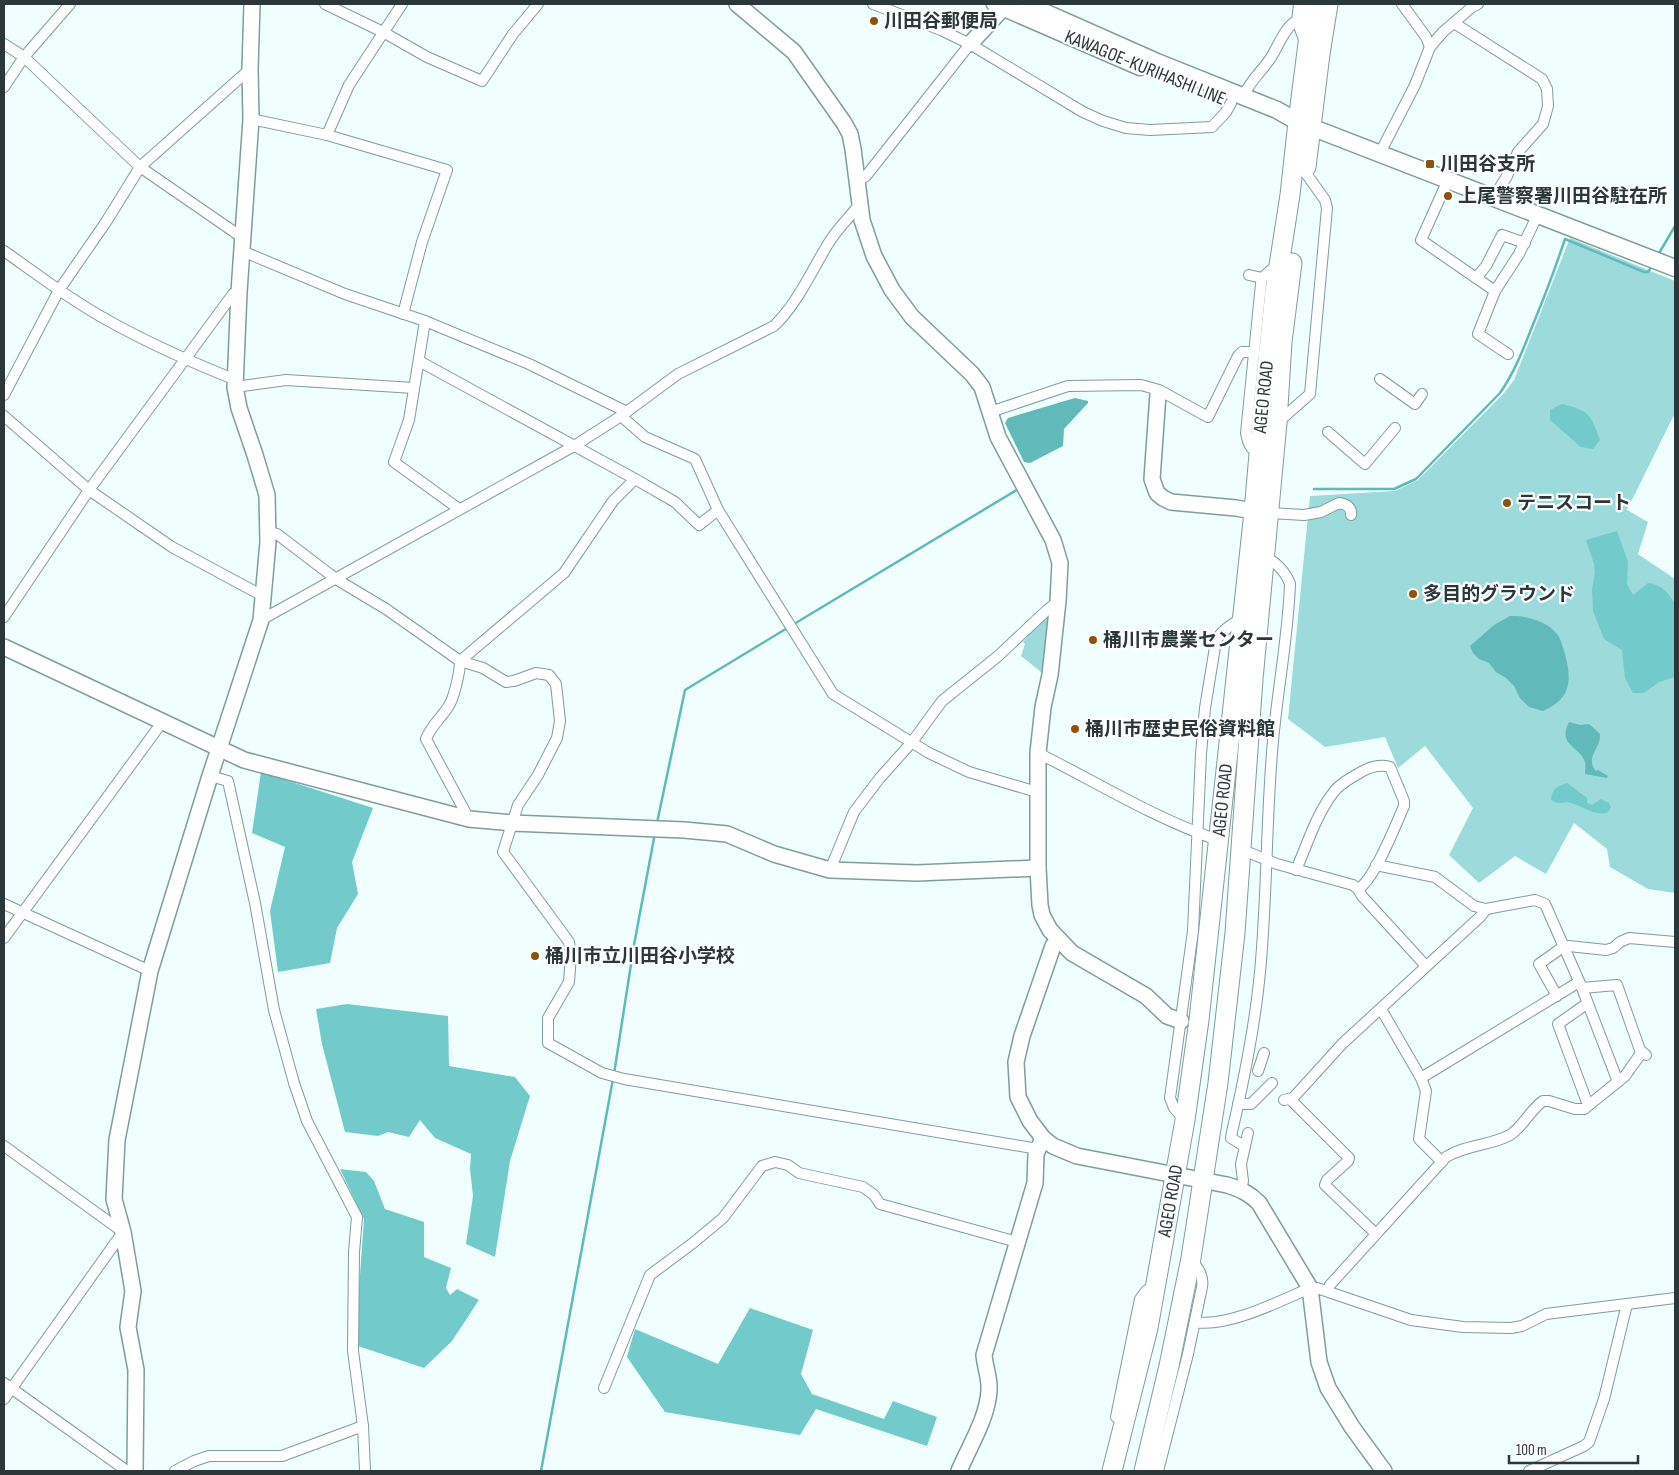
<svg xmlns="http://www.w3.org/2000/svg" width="1679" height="1475" font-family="'Sofia Sans Condensed','Noto Sans JP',sans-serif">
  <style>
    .green { fill: #9cdadb }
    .forest { fill: #72cacb }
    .water { fill: #61b9ba }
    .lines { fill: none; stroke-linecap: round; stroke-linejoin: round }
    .stream { stroke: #61b9ba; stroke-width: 2.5 }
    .street-casing { stroke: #7e9d9d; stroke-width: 12 }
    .secondary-casing { stroke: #7e9d9d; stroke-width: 18 }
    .primary-casing { stroke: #7e9d9d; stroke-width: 19 }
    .highway-casing { stroke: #7e9d9d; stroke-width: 21 }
    .street { stroke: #fff; stroke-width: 10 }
    .secondary { stroke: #fff; stroke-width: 15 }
    .primary { stroke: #fff; stroke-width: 16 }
    .highway { stroke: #fff; stroke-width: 19 }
    .poi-dot { fill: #8d530d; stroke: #fff; stroke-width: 2 }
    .labels { text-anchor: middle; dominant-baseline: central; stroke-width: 4.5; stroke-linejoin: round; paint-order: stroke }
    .poi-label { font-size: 19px; font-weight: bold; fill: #2b3738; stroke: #fff; text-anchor: start }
    .street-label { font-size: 19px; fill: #2b3738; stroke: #fff }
  </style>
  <rect width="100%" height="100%" fill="#f1fefe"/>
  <g class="green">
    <path d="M1570 238 1675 281V413L1627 510 1648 522 1638 554 1675 579V893L1648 889 1610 867 1607 849 1574 823 1546 874 1515 856 1479 883 1449 855 1473 808 1425 746 1398 768 1385 737 1325 747 1288 719 1310 496 1395 491 1418 480 1504 393 1514 380Z"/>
    <path d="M1047 615 1050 616 1045 675 1021 656 1025 644 1023 642Z"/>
  </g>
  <g class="forest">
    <path d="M1562 404C1589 411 1590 413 1600 440L1593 449 1581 447 1550 420V410Z"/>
    <path d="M1617 531 1628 562 1627 584 1633 595 1648 583C1661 584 1669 593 1675 604V677L1659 682 1644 693H1633L1625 678 1622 650 1604 639 1593 611 1592 589 1595 573 1594 564 1586 540Z"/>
    <path d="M261 772 373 808 352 862 358 894 337 928 330 963 278 972 270 911 285 847 252 833Z"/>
    <path d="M1567 783 1587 798V803L1592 805 1601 799 1609 803 1611 808 1607 813C1593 815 1584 807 1571 803 1561 801 1561 806 1551 800 1552 789 1557 786 1567 783Z"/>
    <path d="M347 1004 448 1016 449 1066 515 1077 530 1096 510 1161 495 1257 466 1244 473 1196 470 1169 471 1154 435 1138 420 1120 409 1137 388 1132 378 1136 345 1132 322 1044 316 1009Z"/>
    <path d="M340 1169 366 1172 374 1181 385 1209 424 1222V1257L451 1268 446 1288 450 1295 457 1289 479 1300 452 1341 424 1368 355 1345 364 1219Z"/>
    <path d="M750 1308 813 1330 801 1374 812 1394 884 1419 893 1401 937 1417 927 1446 816 1409 800 1435 665 1412 627 1357 635 1329 718 1364Z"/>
  </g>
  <g class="water">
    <path d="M1075 398 1088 401V403L1064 429 1063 446 1030 463 1024 462 1005 423 1008 418Z"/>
    <path d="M1510 616C1524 615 1547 621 1556 633 1561 638 1563 648 1565 654 1572 681 1571 699 1543 711L1529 707 1520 698 1514 686 1506 678 1496 672 1489 663 1479 659 1473 653 1470 646 1494 625Z"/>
    <path d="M1569 722 1580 725 1589 724 1600 734C1602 747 1584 757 1596 771L1598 770 1608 776 1607 778 1585 774C1585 771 1586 765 1585 762 1580 746 1557 746 1569 722Z"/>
  </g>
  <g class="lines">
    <g class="stream">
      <path d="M1658 255 1675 226"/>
      <path d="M1314 489H1394L1416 479 1500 393C1514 373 1523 350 1532 327 1544 298 1555 269 1565 239L1644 272H1648L1652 266"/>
      <path d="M794 624 1020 488"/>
      <path d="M657 823 685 690 789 627"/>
      <path d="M614 1074 634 945 655 833"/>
      <path d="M541 1471 613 1079"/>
    </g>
    <defs>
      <g id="street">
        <path d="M325 4 383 32 427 57 482 81 513 34 538 4"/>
        <path d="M873 4 941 30 970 44 1083 112 1103 121 1126 128 1150 130 1212 127 1226 112 1231 103"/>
        <path d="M1299 4 1297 21 1305 42"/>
        <path d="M1402 4 1426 37 1430 47"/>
        <path d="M1454 23 1542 79 1547 89 1548 106 1543 124 1518 152 1507 176 1494 197"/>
        <path d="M4 44 24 57 140 167 243 238"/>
        <path d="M4 87 24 57 70 4"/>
        <path d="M1243 97C1249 82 1261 72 1270 59 1277 49 1286 24 1297 21"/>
        <path d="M251 119 327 135 447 170 422 242 403 314"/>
        <path d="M327 135 349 85 402 4"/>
        <path d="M1380 153 1415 85 1430 47 1443 32 1472 7 1478 4"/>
        <path d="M1448 180 1421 240 1495 291"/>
        <path d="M858 181 866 176 970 44"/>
        <path d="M4 251C41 277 79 306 120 327 157 347 196 364 236 380"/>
        <path d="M242 251 345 294 425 321 529 364 627 412"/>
        <path d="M1249 275 1262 278"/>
        <path d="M1476 278 1486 266 1502 235 1525 243"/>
        <path d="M425 321 409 420 394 462 459 509"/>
        <path d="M1508 354 1478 334 1495 291 1519 254 1538 214"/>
        <path d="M419 361 635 479 675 502 699 525 718 510"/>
        <path d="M1380 379 1415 404 1422 394"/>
        <path d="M235 387 286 380 414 388"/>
        <path d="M4 395 59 290 106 222 140 167 250 69"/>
        <path d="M990 412 1068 386 1141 385 1159 390 1208 417 1238 356 1242 352H1255"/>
        <path d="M4 416 89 490 172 547 263 596"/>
        <path d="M621 416 645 437 695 459 718 510 833 694 929 753 969 772 1037 792"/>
        <path d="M1277 423 1310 394 1327 208 1325 200 1305 172"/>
        <path d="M1328 432 1365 464 1395 428"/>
        <path d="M1259 454C1250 449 1248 443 1246 433L1261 284 1262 278 1279 263"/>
        <path d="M1268 513 1304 515 1321 512 1339 503C1346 504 1352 507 1351 515"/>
        <path d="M267 532 277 534 336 579 386 609 460 661 483 668 506 682 514 681 536 673 549 675 556 684 560 721 557 738 538 775 518 805 503 852 569 942 571 955 569 982 548 1018V1043L602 1073 624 1079 1038 1149"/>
        <path d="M4 617 89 490 233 294 239 292"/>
        <path d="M261 620 574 446 621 416 678 374 774 326C797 304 811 272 828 244 836 230 849 218 859 205"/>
        <path d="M1038 753C1096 782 1151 816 1212 838"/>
        <path d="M210 776 228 781 255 903 274 1010 294 1083 307 1121 357 1217 354 1252 353 1351 363 1426 365 1471"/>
        <path d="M469 819 426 739C431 726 441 718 448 707 454 699 460 672 460 661L564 573 613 501 635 479"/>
        <path d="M1250 853 1277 864 1353 885 1358 889 1362 896 1426 966"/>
        <path d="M1376 865 1435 877 1474 906 1486 909 1535 900 1545 904 1582 988 1618 1082"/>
        <path d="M830 870 854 812 879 779 912 742 942 701 997 657 1046 611 1058 601"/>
        <path d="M1296 870C1307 845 1316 815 1333 793 1339 784 1351 778 1361 772 1370 767 1380 764 1390 767L1404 801V806C1396 824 1374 881 1358 889"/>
        <path d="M4 904 150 971"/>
        <path d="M4 938 163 721"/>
        <path d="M1582 988 1617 985 1640 1050 1646 1055"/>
        <path d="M1557 996 1539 964 1563 947 1569 946 1606 950 1613 948 1620 942 1629 938 1675 942"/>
        <path d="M1588 1004 1585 1005 1558 1024 1588 1105"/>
        <path d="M1381 1009 1421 1078 1426 1091 1419 1139 1442 1162"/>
        <path d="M1258 1071 1264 1053"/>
        <path d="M1421 1078 1579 982"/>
        <path d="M1290 1099 1349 1158 1348 1161 1327 1180 1325 1185 1376 1234"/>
        <path d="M1284 1100 1293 1098 1342 1044 1481 916 1486 909"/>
        <path d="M1238 1104H1251L1272 1083"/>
        <path d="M1185 1120 1174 1108 1170 1098 1193 931 1201 754 1205 708 1216 641C1221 631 1232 624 1242 618"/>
        <path d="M4 1146 123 1232 4 1399"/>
        <path d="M1244 1146 1231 1138 1232 1132C1244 1080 1255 1026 1260 972 1267 899 1266 826 1272 753 1276 697 1288 640 1290 584 1286 572 1275 561 1264 556"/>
        <path d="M1241 1189 1243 1181 1241 1164 1248 1133"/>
        <path d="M1327 1291 1330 1285 1446 1157C1467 1144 1490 1146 1510 1135 1523 1127 1530 1110 1543 1101H1549L1575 1109H1584L1625 1076 1642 1052"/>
        <path d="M1195 1322C1227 1328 1280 1301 1310 1288H1317L1411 1320 1463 1327 1511 1328 1522 1326 1546 1314 1675 1298"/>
        <path d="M4 1383 127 1471"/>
        <path d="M604 1388 650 1275 693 1243 723 1218 762 1166 775 1162 788 1165 799 1173 863 1187 874 1195 880 1204 1017 1242"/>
        <path d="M1116 1417 1140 1299 1146 1291 1155 1285"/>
        <path d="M175 1471 194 1461 209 1456H282L363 1426"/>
        <path d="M1158 1471 1188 1354 1202 1287C1204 1275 1198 1268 1191 1259"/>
        <path d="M1529 1471 1584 1446 1589 1442 1604 1399 1627 1304"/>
      </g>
      <g id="secondary">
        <path d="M737 4 794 52 844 123 850 134 853 149 862 220 874 256 892 290 912 317 972 374 982 387 998 437 1053 540 1060 563 1058 601 1050 675 1043 707 1038 753V868L1040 905 1042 915 1050 930 1072 953 1146 996 1167 1016 1181 1021"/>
        <path d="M970 44 1007 4"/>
        <path d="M1158 394 1152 479 1157 493 1163 498 1171 502 1236 508 1264 513"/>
        <path d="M4 647 244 760 469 819 512 823 684 830 727 834 774 854 830 870 917 873 1038 868"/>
        <path d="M1058 939 1053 946 1022 1036 1016 1062 1018 1097 1030 1121 1043 1138 1053 1146 1077 1156 1227 1185C1240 1189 1249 1193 1259 1203L1310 1288 1319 1362 1328 1388 1352 1427 1384 1471"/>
        <path d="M135 1471 136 1370 128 1327 133 1291 123 1232 114 1199 117 1140 150 971 210 776 261 620 268 542 267 495 255 455 239 408 235 387 239 292 251 119 250 69 252 4"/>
        <path d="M959 1471C969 1447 988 1417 989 1390 990 1379 985 1367 984 1355L1035 1183 1036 1154 1043 1138"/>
      </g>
      <g id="primary">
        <path d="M995 4 1140 67"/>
        <path d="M1026 4 1157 62 1277 110 1298 122 1675 268"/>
      </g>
      <g id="highway">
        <path d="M1306 167 1320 54 1328 4"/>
        <path d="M1112 1471 1148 1328 1185 1120 1199 1020 1254 512 1262 419 1275 291 1290 195 1298 122 1313 4"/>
        <path d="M1144 1471 1169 1366 1191 1258 1218 1083 1235 933 1253 679 1277 423 1282 342 1292 263"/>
      </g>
    </defs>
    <use href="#street" class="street-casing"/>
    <use href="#secondary" class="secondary-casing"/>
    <use href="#primary" class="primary-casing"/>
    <use href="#highway" class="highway-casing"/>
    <use href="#street" class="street"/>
    <use href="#secondary" class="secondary"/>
    <use href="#primary" class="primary"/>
    <use href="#highway" class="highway"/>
  </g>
  <g class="poi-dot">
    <circle cx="874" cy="21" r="5"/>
    <rect x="1425" y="159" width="10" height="10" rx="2.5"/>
    <circle cx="1448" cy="196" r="5"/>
    <circle cx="1507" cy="503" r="5"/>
    <circle cx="1413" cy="594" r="5"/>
    <circle cx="1093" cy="640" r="5"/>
    <circle cx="1075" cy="729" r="5"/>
    <circle cx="535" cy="956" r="5"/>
  </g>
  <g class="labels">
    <g class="poi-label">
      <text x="884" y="21">川田谷郵便局</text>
      <text x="1440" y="164">川田谷支所</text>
      <text x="1458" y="196">上尾警察署川田谷駐在所</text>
      <text x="1517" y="503">テニスコート</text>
      <text x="1423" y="594">多目的グラウンド</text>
      <text x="1103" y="640">桶川市農業センター</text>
      <text x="1085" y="729">桶川市歴史民俗資料館</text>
      <text x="545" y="956">桶川市立川田谷小学校</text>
    </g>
    <g class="street-label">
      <text transform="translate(1145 68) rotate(22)">KAWAGOE-KURIHASHI LINE</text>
      <text transform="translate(1264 397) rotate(-84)">AGEO ROAD</text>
      <text transform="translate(1223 800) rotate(-84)">AGEO ROAD</text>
      <text transform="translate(1171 1201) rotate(-80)">AGEO ROAD</text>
    </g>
  </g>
  <rect width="1679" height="1475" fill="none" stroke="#2b3738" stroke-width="10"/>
  <path d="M1509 1455v8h129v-8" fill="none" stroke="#2b3738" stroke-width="2.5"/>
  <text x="1516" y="1455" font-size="15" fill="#2b3738" stroke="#ffffff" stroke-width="4" paint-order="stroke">100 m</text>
</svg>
